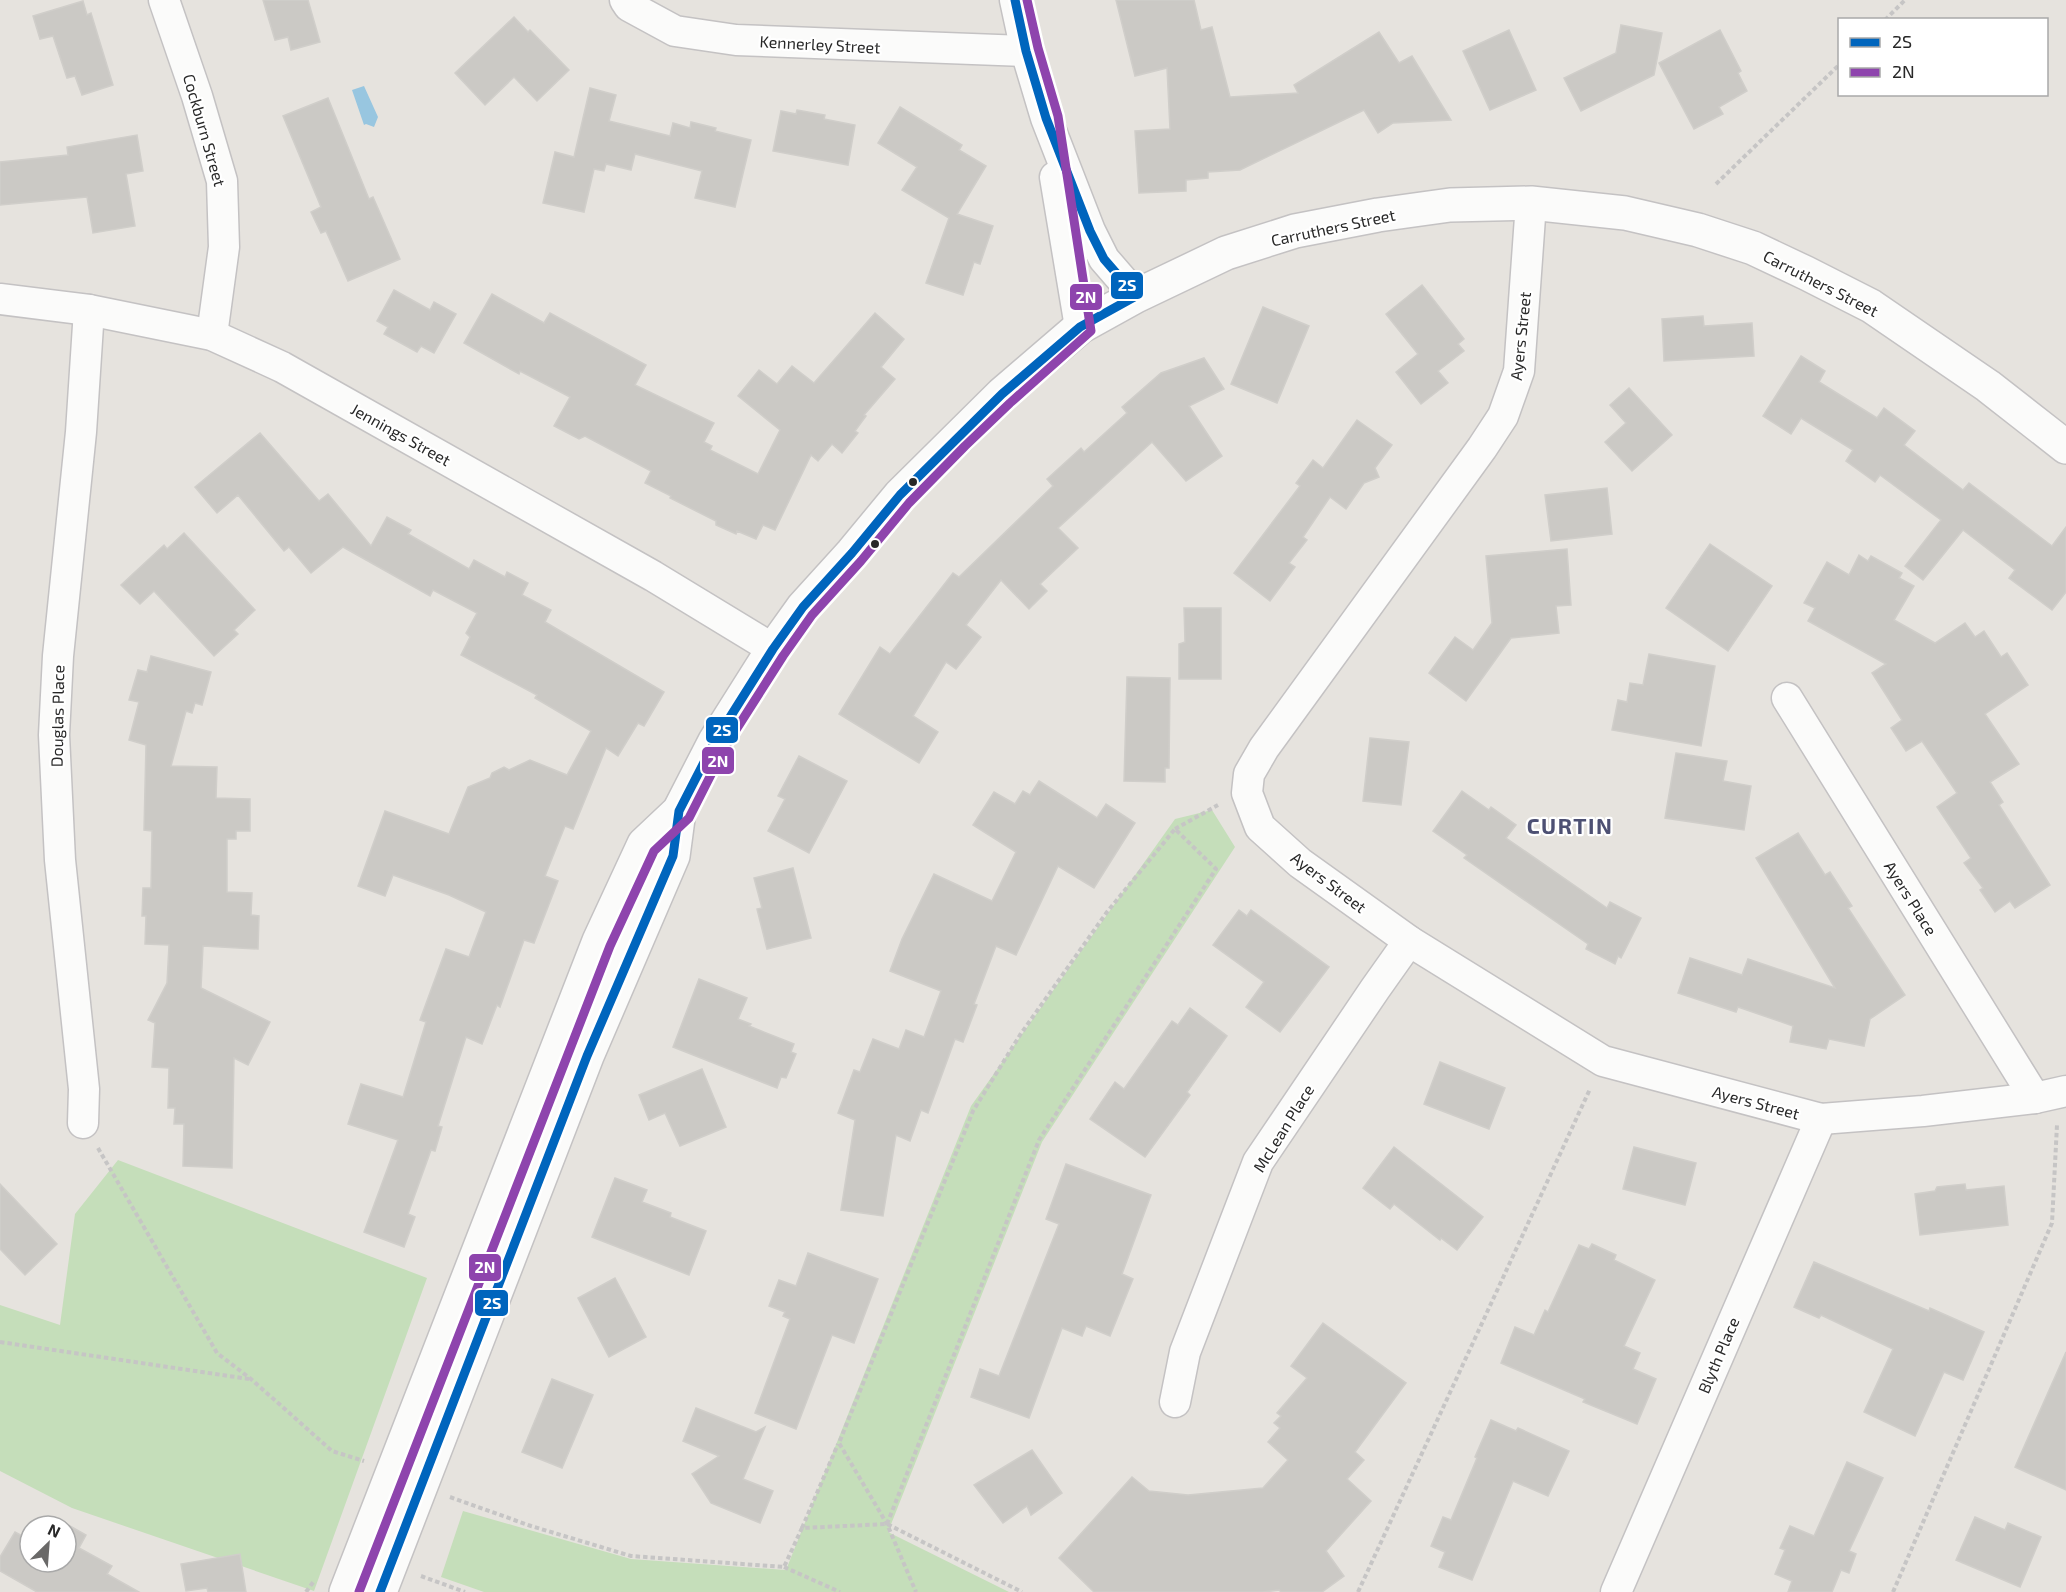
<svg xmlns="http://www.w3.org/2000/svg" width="2066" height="1592" font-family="'Exo 2',sans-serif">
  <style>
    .green { fill: #c5deba }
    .water { fill: #98c6e0 }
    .building { fill: #cbc9c5; stroke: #d0ceca; stroke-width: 1.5 }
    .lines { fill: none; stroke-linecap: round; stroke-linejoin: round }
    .minor-casing { stroke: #c4c2c3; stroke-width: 33 }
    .secondary-casing { stroke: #c4c2c3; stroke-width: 36 }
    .path { stroke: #c6c5c5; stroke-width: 4; stroke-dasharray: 4.5 3; stroke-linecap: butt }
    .minor { stroke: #fbfbfa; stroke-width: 30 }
    .secondary { stroke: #fbfbfa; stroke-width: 33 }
    .bus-1-casing { stroke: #fff; stroke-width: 14 }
    .bus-2-casing { stroke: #fff; stroke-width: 14 }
    .bus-1 { stroke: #0065bd; stroke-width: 9 }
    .bus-2 { stroke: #8e44ad; stroke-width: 9 }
    .bus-dot { fill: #282828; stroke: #fff; stroke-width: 2 }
    .labels { text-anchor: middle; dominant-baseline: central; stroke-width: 4.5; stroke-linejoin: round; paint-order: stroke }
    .street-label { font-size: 16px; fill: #282828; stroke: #fff }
    .district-label { font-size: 22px; font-weight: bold; letter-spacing: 1.5px; fill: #4d5073; stroke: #fff }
    .line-badge { stroke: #fff; stroke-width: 2 }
    .badge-label { font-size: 16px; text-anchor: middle; font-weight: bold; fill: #fff }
  </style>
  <rect width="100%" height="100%" fill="#e6e3de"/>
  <g class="green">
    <path d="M1212 810 1235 847 1042 1142 888 1532 1009 1592H484L441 1577 463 1511 631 1559 786 1570 971 1106 1175 819Z"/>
    <path d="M118 1160 427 1278 314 1591 72 1508 0 1471V1305L60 1325 75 1214Z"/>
  </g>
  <path class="water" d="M364 86 378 117 374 127 366 124 364 125 352 90Z"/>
  <g class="building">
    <path d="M263 0H308L320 42 291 50 288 37 275 40Z"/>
    <path d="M1116 0H1194L1201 30 1212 27 1230 97 1298 93 1294 85 1379 32 1399 63 1412 56 1451 120 1393 123 1378 133 1364 110 1240 170 1208 172V178L1186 180V191L1139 193 1135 131 1170 129 1167 68 1135 76Z"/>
    <path d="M83 1 87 15 91 13 113 85 82 95 75 76 67 78 53 36 40 39 33 16Z"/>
    <path d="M514 17 528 32 530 30 569 70 537 101 514 77 485 105 455 73Z"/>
    <path d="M1621 25 1662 33 1654 75 1581 111 1564 78 1616 53Z"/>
    <path d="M1509 30 1536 90 1490 110 1463 51Z"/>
    <path d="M1720 30 1741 71 1738 73 1747 91 1719 107 1723 114 1694 129 1659 63Z"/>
    <path d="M590 88 616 95 609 121 670 136 673 123 690 128 691 122 716 128 715 131 751 140 735 207 695 198 702 171 635 154 631 170 606 164 604 171 594 169 584 212 543 203 555 152 574 157Z"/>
    <path d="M328 98 369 199 373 197 400 259 348 281 326 231 321 233 311 212 321 207 283 116Z"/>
    <path d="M900 107 962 145 959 150 986 166 957 214 993 226 980 264 974 262 963 295 926 283 949 218 902 190 917 167 878 143Z"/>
    <path d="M797 110 825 115 824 119 855 125 848 165 773 151 781 111 796 114Z"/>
    <path d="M137 135 143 171 126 174 135 226 93 233 87 197 0 205V162L68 155 67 147Z"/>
    <path d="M1422 285 1464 339 1458 344 1464 351 1438 371 1448 383 1421 404 1396 372 1418 354 1386 314Z"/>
    <path d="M394 290 430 310 434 302 456 314 434 353 421 346 417 352 384 334 388 327 377 321Z"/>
    <path d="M492 294 544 323 550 313 646 365 635 385 714 423 704 442 712 446 710 450 758 474 780 430 738 396 759 370 777 384 792 366 814 383 875 313 904 339 881 367 895 379 864 415 866 416 855 431 858 433 842 453 832 444 818 461 811 455 775 530 763 525 756 539 737 531 736 534 716 525V521L670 498 671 496 645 483 651 471 585 436 579 439 554 426 570 397 520 371 519 374 464 343Z"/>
    <path d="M1263 307 1309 326 1277 403 1231 384Z"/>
    <path d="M1703 316 1704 326 1752 323 1754 356 1664 361 1662 319Z"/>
    <path d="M1801 356 1825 371 1819 382 1877 418 1884 408 1915 431 1904 445 1963 490 1969 483 2052 546 2066 527V592L2052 610 2009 578 2015 570 1963 530 1923 580 1905 566 1941 520 1880 475 1875 482 1846 461 1853 450 1801 418 1791 434 1763 416Z"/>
    <path d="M1204 358 1224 389 1189 406 1222 456 1186 481 1152 442 1058 528 1078 548 1040 584 1047 591 1029 609 1001 580 966 625 981 637 956 669 946 662 913 716 938 732 919 763 839 714 880 647 890 654 953 573 959 577 1053 486 1047 479 1081 448 1084 452 1127 413 1122 407 1161 373Z"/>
    <path d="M1629 388 1672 435 1632 471 1605 442 1626 423 1610 405Z"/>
    <path d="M1357 420 1392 445 1375 468 1379 477 1364 483 1346 509 1330 497 1303 537 1307 540 1289 563 1295 567 1270 601 1234 573 1300 486 1296 483 1313 460 1323 468Z"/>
    <path d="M260 433 319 501 328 494 371 546 387 517 411 530 408 534 469 569 474 560 505 577 507 572 528 583 522 595 551 610 545 622 664 692 644 726 638 723 618 756 606 748 573 829 565 826 545 876 558 881 534 943 524 940 500 1007 497 1005 482 1044 466 1037 438 1126 442 1127 435 1151 431 1150 408 1214 415 1217 404 1247 364 1232 398 1140 348 1124 361 1084 403 1097 426 1022 420 1020 446 949 469 957 486 912 449 895 393 875 385 896 358 886 385 811 449 834 468 787 490 778 492 773 504 767 509 770 530 760 567 775 591 731 535 698 537 695 461 655 470 637 466 633 477 613 433 590 430 596 343 547 311 573 289 547 284 551 238 495 217 513 195 487Z"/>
    <path d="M1607 488 1612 534 1551 541 1545 495Z"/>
    <path d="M184 533 255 610 234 630 238 634 214 656 154 591 140 604 121 585 164 545 167 549Z"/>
    <path d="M1710 544 1772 586 1728 651 1666 608Z"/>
    <path d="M1567 549 1571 605 1556 606 1559 633 1511 638 1466 701 1429 673 1455 637 1473 650 1492 623 1486 556Z"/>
    <path d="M1859 555 1868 561 1871 556 1902 573 1899 578 1914 586 1894 620 1935 643 1965 623 1975 637 1984 631 2001 657 2007 653 2028 685 1985 714 2019 764 1990 782 2003 802 1999 805 2050 885 2015 908 2010 901 1995 912 1980 890 1983 888 1964 863 1971 858 1937 807 1957 793 1922 741 1906 751 1891 728 1902 720 1872 673 1886 664 1808 621 1815 608 1804 603 1827 562 1849 575Z"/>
    <path d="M1184 608H1221V679H1179V644L1185 642Z"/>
    <path d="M1649 654 1715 666 1701 746 1612 730 1618 700 1627 702 1630 683 1643 685Z"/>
    <path d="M151 656 211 672 202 705 195 703 192 713 186 711 171 766 217 767 216 798 250 799V831H236V839H227V892L252 893 251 915 259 916 258 949 203 946 201 988 270 1022 248 1065 234 1058 232 1168 183 1166 184 1124H174L175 1108H168L169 1068 152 1067 155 1023 148 1020 167 983 169 945 145 944 146 916H142L143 888H151L152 831 144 830 146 745 129 740 139 702 129 700 138 670 147 672Z"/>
    <path d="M1127 677 1170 678 1169 768H1165V782L1124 781Z"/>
    <path d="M1370 738 1409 742 1401 805 1363 801Z"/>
    <path d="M1676 753 1727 761 1723 781 1751 786 1744 830 1665 818Z"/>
    <path d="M799 756 847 781 809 853 768 831 785 799 778 796Z"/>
    <path d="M1039 781 1097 818 1106 804 1135 823 1094 888 1058 866 1016 955 996 946 974 1004 977 1005 963 1042 955 1039 928 1113 921 1110 910 1141 896 1135 883 1216 841 1210 855 1120 838 1113 854 1070 860 1072 873 1039 899 1049 906 1030 924 1037 941 991 890 971 902 939 934 874 992 901 1016 852 973 825 994 792 1015 804 1023 791 1030 795Z"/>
    <path d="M1462 791 1489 810 1491 807 1516 825 1506 838 1607 908 1610 902 1641 918 1621 958 1618 956 1615 964 1586 949 1588 944 1464 858 1467 855 1433 831Z"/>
    <path d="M1798 833 1825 875 1830 872 1852 906 1848 908 1905 995 1870 1019 1864 1046 1829 1039 1826 1049 1790 1042 1793 1026 1738 1007 1736 1012 1678 993 1690 958 1742 975 1748 959 1835 988 1756 858Z"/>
    <path d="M793 868 811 938 767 949 757 909 762 908 754 878Z"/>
    <path d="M1239 910 1247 916 1251 910 1329 967 1280 1032 1246 1007 1264 982 1213 945Z"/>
    <path d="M699 979 747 998 738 1019 751 1024 749 1026 794 1044 791 1052 796 1054 786 1078 781 1077 777 1088 673 1047Z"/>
    <path d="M1190 1008 1227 1036 1187 1092 1190 1095 1145 1157 1090 1119 1115 1082 1124 1089 1172 1021 1178 1025Z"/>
    <path d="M1440 1062 1505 1088 1489 1129 1424 1104Z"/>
    <path d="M702 1069 726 1127 680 1146 665 1113 649 1120 639 1095Z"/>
    <path d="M1394 1147 1483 1217 1457 1250 1441 1238 1440 1240 1394 1204 1390 1209 1363 1188Z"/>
    <path d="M1634 1147 1696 1163 1685 1205 1623 1189Z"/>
    <path d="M1066 1164 1151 1195 1122 1274 1133 1279 1110 1336 1086 1326 1082 1336 1062 1328 1029 1418 971 1397 980 1369 999 1376 1059 1224 1046 1219Z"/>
    <path d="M615 1178 647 1190 642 1202 671 1213 670 1217 706 1231 689 1275 592 1237Z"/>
    <path d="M0 1184 57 1244 25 1275 0 1249Z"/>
    <path d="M1965 1184 1966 1190 2004 1186 2008 1225 1920 1235 1915 1194 1935 1191 1937 1187Z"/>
    <path d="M1592 1244 1616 1255 1614 1260 1655 1280 1624 1346 1640 1353 1633 1369 1656 1379 1637 1424 1583 1402 1585 1399 1501 1363 1515 1327 1534 1335 1545 1310 1548 1312 1579 1245 1589 1249Z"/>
    <path d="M808 1253 878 1279 854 1343 832 1335 796 1429 755 1413 790 1319 783 1316 785 1312 769 1306 779 1280 796 1286Z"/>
    <path d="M1814 1262 1929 1311 1930 1308 1984 1332 1963 1380 1944 1372 1915 1436 1864 1412 1893 1349 1821 1315 1819 1318 1794 1307Z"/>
    <path d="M615 1278 646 1337 609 1357 578 1298Z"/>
    <path d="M1323 1323 1406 1383 1355 1452 1364 1460 1347 1479 1371 1501 1326 1551 1344 1576 1322 1592H1281L1279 1590 1263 1592H1094L1059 1558 1132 1477 1149 1491 1188 1495 1263 1488 1288 1460 1268 1442 1280 1428 1274 1423 1281 1416 1277 1413 1307 1378 1291 1366Z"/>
    <path d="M2066 1352V1490L2015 1467Z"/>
    <path d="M552 1379 593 1395 562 1468 522 1452Z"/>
    <path d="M696 1408 756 1432 765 1427 743 1479 773 1491 760 1523 711 1503 692 1474 719 1456 683 1441Z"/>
    <path d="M1491 1420 1516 1431 1518 1428 1569 1451 1548 1496 1513 1481 1472 1580 1439 1567 1445 1552 1431 1546 1443 1517 1451 1520 1477 1458 1475 1457Z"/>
    <path d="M1032 1450 1062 1493 1031 1515 1027 1506 1003 1523 974 1485Z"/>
    <path d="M1847 1462 1883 1478 1849 1551 1856 1554 1849 1573 1841 1570 1832 1592H1788L1792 1581 1775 1574 1785 1550 1780 1548 1790 1526 1814 1536Z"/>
    <path d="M1975 1517 2005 1530 2008 1523 2041 1537 2020 1587 1956 1560Z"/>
    <path d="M63 1522 86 1535 79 1548 112 1566 107 1574 139 1592H37L0 1571V1557L15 1532 30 1540V1562H66V1526H61Z"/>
    <path d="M240 1554 246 1592H208L207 1588 186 1591 181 1564Z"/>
  </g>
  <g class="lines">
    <defs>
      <g id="minor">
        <path d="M164 0 197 96 222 181 224 247 212 335"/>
        <path d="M625 0 629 6 675 31 736 40 1026 51"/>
        <path d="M1015 0 1026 51 1046 118 1090 231 1104 259 1136 296"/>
        <path d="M1055 177 1080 327"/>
        <path d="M1531 203 1519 371 1503 416 1482 448 1264 748 1249 774 1247 793 1260 827 1300 863 1409 941 1603 1061 1821 1119 1923 1111 2035 1098 2066 1091"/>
        <path d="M0 299 89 310 212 335 282 367 653 576 773 649"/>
        <path d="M1787 698 2035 1098"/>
        <path d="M83 1123 84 1089 60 860 54 735 58 656 81 432 89 310"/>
        <path d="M1175 1402 1185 1352 1258 1162 1375 989 1409 941"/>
        <path d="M1616 1592 1821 1119"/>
      </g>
      <g id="secondary">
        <path d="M346 1592 599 941 644 844 679 811 715 741 773 649 803 607 852 553 900 495 1002 394 1080 327 1136 296 1226 253 1295 231 1378 215 1450 205 1531 203 1625 213 1698 230 1753 248 1806 273 1871 306 1988 386 2066 447"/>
        <path d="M380 1592 587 1056 673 856 679 811"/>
      </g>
    </defs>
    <use href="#minor" class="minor-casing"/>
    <use href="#secondary" class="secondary-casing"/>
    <g class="path">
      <path d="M1885 20 1905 0"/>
      <path d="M1716 184 1840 64"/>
      <path d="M1175 829 1218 805"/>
      <path d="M98 1148 217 1353 251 1379 332 1451 364 1461"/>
      <path d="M0 1342 249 1379"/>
      <path d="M450 1497 531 1526 631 1556 784 1567 802 1528 887 1524 1022 1592"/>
      <path d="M887 1524 1039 1140 1216 869 1175 829 1107 912 1020 1035 973 1111 839 1443 887 1524 916 1592"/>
      <path d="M802 1528 838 1444"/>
      <path d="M784 1567 840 1592"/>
      <path d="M421 1576 465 1592"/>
      <path d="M306 1592 314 1581"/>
      <path d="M1358 1592 1590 1089"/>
      <path d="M1893 1592 2052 1223 2057 1125"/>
    </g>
    <use href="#minor" class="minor"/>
    <use href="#secondary" class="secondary"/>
    <defs>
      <path id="bus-1" d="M380 1592 587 1056 673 856 679 811 715 741 773 649 803 607 852 553 900 495 1002 394 1080 327 1136 296 1104 259 1090 231 1046 118 1026 51 1015 0"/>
      <path id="bus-2" d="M359 1592 610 946 654 851 689 818 725 747 783 656 812 615 861 561 909 503 965 446 1010 403 1091 331 1058 116 1038 48 1027 0"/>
    </defs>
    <use href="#bus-1" class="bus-1-casing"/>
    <use href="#bus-2" class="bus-2-casing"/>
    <use href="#bus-1" class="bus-1"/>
    <use href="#bus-2" class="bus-2"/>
  </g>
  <g class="bus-dot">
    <circle cx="913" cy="482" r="5"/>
    <circle cx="875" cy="544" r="5"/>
  </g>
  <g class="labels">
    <g class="street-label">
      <text transform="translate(820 44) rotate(3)">Kennerley Street</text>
      <text transform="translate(205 130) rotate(74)">Cockburn Street</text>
      <text transform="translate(1333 227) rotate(-12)">Carruthers Street</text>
      <text transform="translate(1821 283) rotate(27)">Carruthers Street</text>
      <text transform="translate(1520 336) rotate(-84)">Ayers Street</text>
      <text transform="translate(401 434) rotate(29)">Jennings Street</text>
      <text transform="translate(57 716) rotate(-89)">Douglas Place</text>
      <text transform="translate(1329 882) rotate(37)">Ayers Street</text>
      <text transform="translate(1911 898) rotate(58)">Ayers Place</text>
      <text transform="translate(1756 1102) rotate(15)">Ayers Street</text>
      <text transform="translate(1283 1128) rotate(-58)">McLean Place</text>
      <text transform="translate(1718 1355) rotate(-67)">Blyth Place</text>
    </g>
    <g class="district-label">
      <text x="1570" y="825">CURTIN</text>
    </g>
  </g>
  <g class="line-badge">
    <rect x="1110" y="271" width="34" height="29" rx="6" fill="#0065bd"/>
    <rect x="1069" y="283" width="34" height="28" rx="6" fill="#8e44ad"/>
    <rect x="705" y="716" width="34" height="28" rx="6" fill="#0065bd"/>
    <rect x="701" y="746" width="34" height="29" rx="6" fill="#8e44ad"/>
    <rect x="468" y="1253" width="34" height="29" rx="6" fill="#8e44ad"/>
    <rect x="474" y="1289" width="35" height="28" rx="6" fill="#0065bd"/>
  </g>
  <g class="badge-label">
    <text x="1127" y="291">2S</text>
    <text x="1086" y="303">2N</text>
    <text x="722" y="736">2S</text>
    <text x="718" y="767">2N</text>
    <text x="485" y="1273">2N</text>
    <text x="492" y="1309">2S</text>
  </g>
  <rect x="1838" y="18" width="210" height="78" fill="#ffffff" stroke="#a9a9a9" stroke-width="1.5"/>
  <rect x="1850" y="38" width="30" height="9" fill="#0065bd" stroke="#a9a9a9" stroke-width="1.5"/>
  <text x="1892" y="48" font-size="18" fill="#282828">2S</text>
  <rect x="1850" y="68" width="30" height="9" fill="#8e44ad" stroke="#a9a9a9" stroke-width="1.5"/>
  <text x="1892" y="78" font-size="18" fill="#282828">2N</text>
  <g transform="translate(48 1544) rotate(25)"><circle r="28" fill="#ffffff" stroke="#a9a9a9" stroke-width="1.5"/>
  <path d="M0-4.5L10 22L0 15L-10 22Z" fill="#6a6968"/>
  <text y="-9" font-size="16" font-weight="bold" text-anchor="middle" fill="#282828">N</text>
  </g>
</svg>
